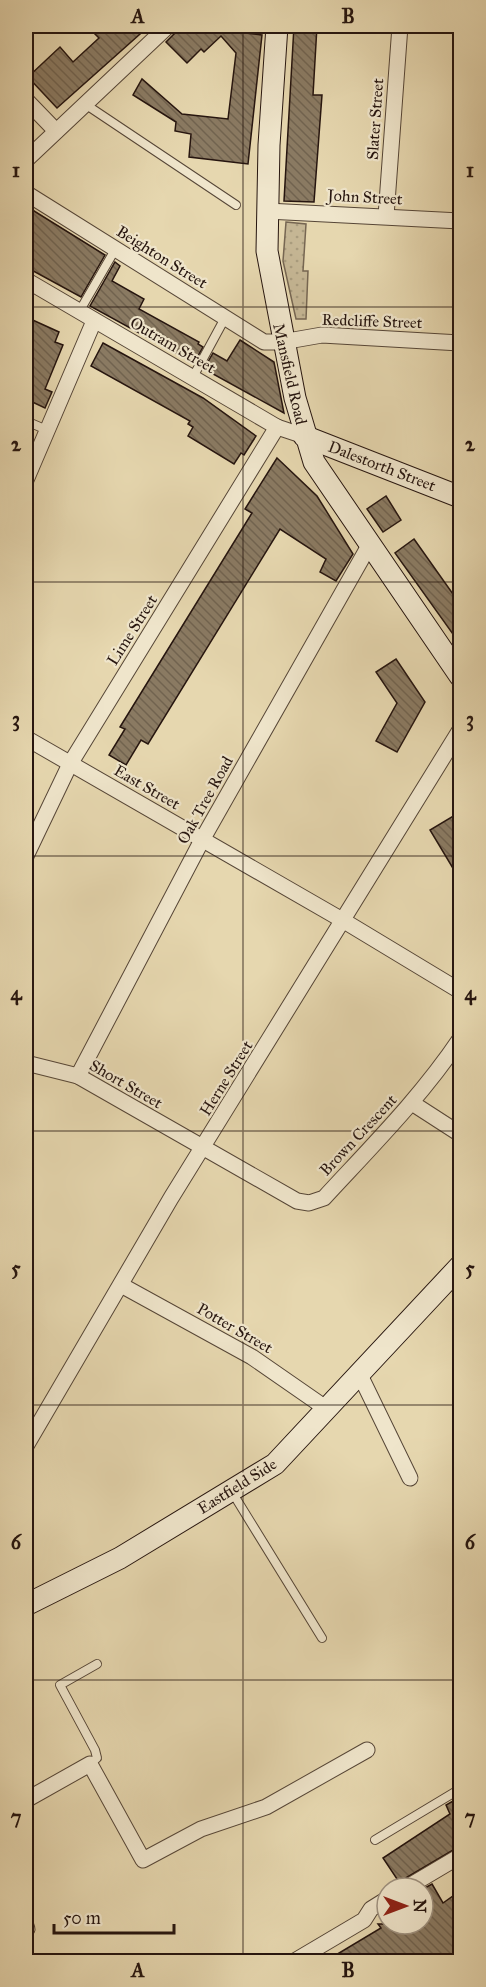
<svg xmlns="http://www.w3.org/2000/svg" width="486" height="1987" font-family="'IM FELL Great Primer',serif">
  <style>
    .park { fill: url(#park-dots); stroke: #766652; stroke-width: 1.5 }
    .building { fill: url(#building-back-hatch); stroke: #26150f; stroke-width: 1.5 }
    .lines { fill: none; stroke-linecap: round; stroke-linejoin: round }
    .lane-casing { stroke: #564637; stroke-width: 10 }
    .street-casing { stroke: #564637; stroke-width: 17 }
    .secondary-casing { stroke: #26150f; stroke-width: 23 }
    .lane { stroke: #efe5cb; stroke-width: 8 }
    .street { stroke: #efe5cb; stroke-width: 15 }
    .secondary { stroke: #efe5cb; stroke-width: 21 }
    .grid { fill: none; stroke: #26150f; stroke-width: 1.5; stroke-opacity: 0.55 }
    .labels { text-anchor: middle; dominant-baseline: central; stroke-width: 4.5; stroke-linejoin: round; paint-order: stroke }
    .street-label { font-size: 16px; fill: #26150f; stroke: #efe5cb }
    .neatline { fill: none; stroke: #26150f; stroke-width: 2 }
    .grid-label { font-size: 20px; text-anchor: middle; font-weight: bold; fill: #26150f }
  </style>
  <defs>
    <pattern id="park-dots" width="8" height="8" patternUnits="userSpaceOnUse" patternTransform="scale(1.5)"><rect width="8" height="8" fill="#c5b694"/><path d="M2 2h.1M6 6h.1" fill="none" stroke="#a99c7e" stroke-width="1.8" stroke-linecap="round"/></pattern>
    <pattern id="building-back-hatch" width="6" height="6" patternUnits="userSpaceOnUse" patternTransform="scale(1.5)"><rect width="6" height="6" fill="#8a7a62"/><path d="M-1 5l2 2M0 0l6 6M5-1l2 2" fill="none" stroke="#71634f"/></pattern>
  </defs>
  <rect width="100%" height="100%" fill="#e6d7af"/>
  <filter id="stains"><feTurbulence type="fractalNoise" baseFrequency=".00333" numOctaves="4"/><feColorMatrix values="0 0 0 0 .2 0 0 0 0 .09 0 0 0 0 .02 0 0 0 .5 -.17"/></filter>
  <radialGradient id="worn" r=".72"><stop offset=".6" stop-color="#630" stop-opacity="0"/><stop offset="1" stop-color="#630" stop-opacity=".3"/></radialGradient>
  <path class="park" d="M286 222 306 224 303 271H308L306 319H296L283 261Z"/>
  <g class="building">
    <path d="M100 26H149L57 108 28 77 60 47 73 62 99 38 93 32Z"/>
    <path d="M178 26H244L236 32 262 35 248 164 189 157 191 134 175 131 176 122 133 95 142 79 182 114 228 119 236 53 221 36 204 52 201 49 187 63 166 42 175 33Z"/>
    <path d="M294 26H317L313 95H322L314 202 284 201Z"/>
    <path d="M26 206 105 255 81 297 26 267Z"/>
    <path d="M115 262 120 266 112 281 144 299 139 309 199 342 198 344 203 347 194 363 90 306Z"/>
    <path d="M26 317 59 332 55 342 63 345 45 389 52 392 45 408 26 399Z"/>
    <path d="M240 340 274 362 284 413 204 369 213 353 227 361Z"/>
    <path d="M103 343 203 398 256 436 244 455 241 453 234 464 188 436 193 427 188 424 190 421 91 366Z"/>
    <path d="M277 458 317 496 353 554 336 581 320 572 326 559 280 529 148 744 141 740 126 765 109 755 125 729 120 727 252 513 245 509Z"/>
    <path d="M386 496 401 520 383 532 367 509Z"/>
    <path d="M414 539 460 604V644L395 553Z"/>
    <path d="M396 659 425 702 397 752 376 741 397 703 376 672Z"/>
    <path d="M460 812V880L430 830Z"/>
    <path d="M460 1797V1846L399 1882 383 1858 450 1814 446 1805Z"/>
    <path d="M432 1884 443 1903 460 1891V1956L450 1962H376L373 1956 364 1962H324L381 1928 378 1924H423V1889Z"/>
  </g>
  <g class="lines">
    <defs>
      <g id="lane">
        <path d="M85 104 236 205"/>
        <path d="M79 312 116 248"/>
        <path d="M193 377 225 318"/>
        <path d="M26 421 47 430"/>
        <path d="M232 1492 322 1638"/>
        <path d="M90 1764 97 1758 95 1750 60 1685 97 1664"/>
        <path d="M375 1840 460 1789"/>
      </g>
      <g id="street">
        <path d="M26 100 56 131"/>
        <path d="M26 160 168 26"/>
        <path d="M26 193 264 342H282L322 335 460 343"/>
        <path d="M267 211 460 221"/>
        <path d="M386 216 400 26"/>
        <path d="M26 280 277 427 304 436"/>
        <path d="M26 480 94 321"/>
        <path d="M26 738 344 921 460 991"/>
        <path d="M26 856 70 764 277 427"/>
        <path d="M26 1063 78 1076 297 1201 309 1203 324 1198C372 1146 421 1097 460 1039"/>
        <path d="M78 1076 202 840 370 544"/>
        <path d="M412 1103 460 1134"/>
        <path d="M121 1285 252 1357 327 1409"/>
        <path d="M359 1373 410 1478"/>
        <path d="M26 1446 171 1198 460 730"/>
        <path d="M26 1800 90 1764 143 1860 201 1829 266 1807 367 1750"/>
        <path d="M406 1888 460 1856"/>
        <path d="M26 1926 27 1929"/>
        <path d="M293 1962 364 1920 371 1909 387 1899"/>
      </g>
      <g id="secondary">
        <path d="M277 26 269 145 267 251 295 398 314 462 460 676"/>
        <path d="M304 436 460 497"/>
        <path d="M26 1605 120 1558 275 1464 460 1266"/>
      </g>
    </defs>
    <use href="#lane" class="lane-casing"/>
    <use href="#street" class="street-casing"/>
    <use href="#secondary" class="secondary-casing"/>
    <use href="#lane" class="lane"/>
    <use href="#street" class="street"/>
    <use href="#secondary" class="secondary"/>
  </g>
  <path class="grid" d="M243 26V1962M26 307H460M26 582H460M26 856H460M26 1131H460M26 1405H460M26 1680H460"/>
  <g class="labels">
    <g class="street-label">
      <text transform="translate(375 119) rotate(-86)">Slater Street</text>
      <text transform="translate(365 197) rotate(3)">John Street</text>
      <text transform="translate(162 257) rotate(32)">Beighton Street</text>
      <text transform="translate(372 321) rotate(2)">Redcliffe Street</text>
      <text transform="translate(173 345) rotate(30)">Outram Street</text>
      <text transform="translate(290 374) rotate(77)">Mansfield Road</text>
      <text transform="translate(382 466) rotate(21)">Dalestorth Street</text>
      <text transform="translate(132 630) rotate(-58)">Lime Street</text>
      <text transform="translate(147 787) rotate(30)">East Street</text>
      <text transform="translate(205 800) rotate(-61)">Oak Tree Road</text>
      <text transform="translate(226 1078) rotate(-58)">Herne Street</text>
      <text transform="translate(126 1084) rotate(30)">Short Street</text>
      <text transform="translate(358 1135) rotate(-47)">Brown Crescent</text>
      <text transform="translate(235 1328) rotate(30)">Potter Street</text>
      <text transform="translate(237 1486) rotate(-32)">Eastfield Side</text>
    </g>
  </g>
  <rect width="486" height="1987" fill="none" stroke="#e6d7af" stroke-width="66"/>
  <g transform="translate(405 1906) rotate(90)"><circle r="28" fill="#efe5cb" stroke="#9f9280" stroke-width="1.5"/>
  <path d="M0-4.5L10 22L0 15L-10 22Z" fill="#8f2418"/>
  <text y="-9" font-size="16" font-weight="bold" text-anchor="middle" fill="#26150f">N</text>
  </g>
  <path d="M54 1924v9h120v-9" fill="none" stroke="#26150f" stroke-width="3"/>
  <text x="63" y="1924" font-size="18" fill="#26150f" stroke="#efe5cb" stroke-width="4.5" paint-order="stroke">50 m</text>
  <rect x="33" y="33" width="420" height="1921" class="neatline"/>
  <g class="grid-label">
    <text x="138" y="23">A</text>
    <text x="348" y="23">B</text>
    <text x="16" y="177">1</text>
    <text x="470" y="177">1</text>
    <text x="16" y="451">2</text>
    <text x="470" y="451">2</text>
    <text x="16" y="726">3</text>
    <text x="470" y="726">3</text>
    <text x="16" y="1000">4</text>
    <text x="470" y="1000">4</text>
    <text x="16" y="1275">5</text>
    <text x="470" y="1275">5</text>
    <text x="16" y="1549">6</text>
    <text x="470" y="1549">6</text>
    <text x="16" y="1824">7</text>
    <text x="470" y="1824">7</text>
    <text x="138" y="1977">A</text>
    <text x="348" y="1977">B</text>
  </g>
  <rect width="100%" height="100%" filter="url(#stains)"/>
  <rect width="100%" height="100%" fill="url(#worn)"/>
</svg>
